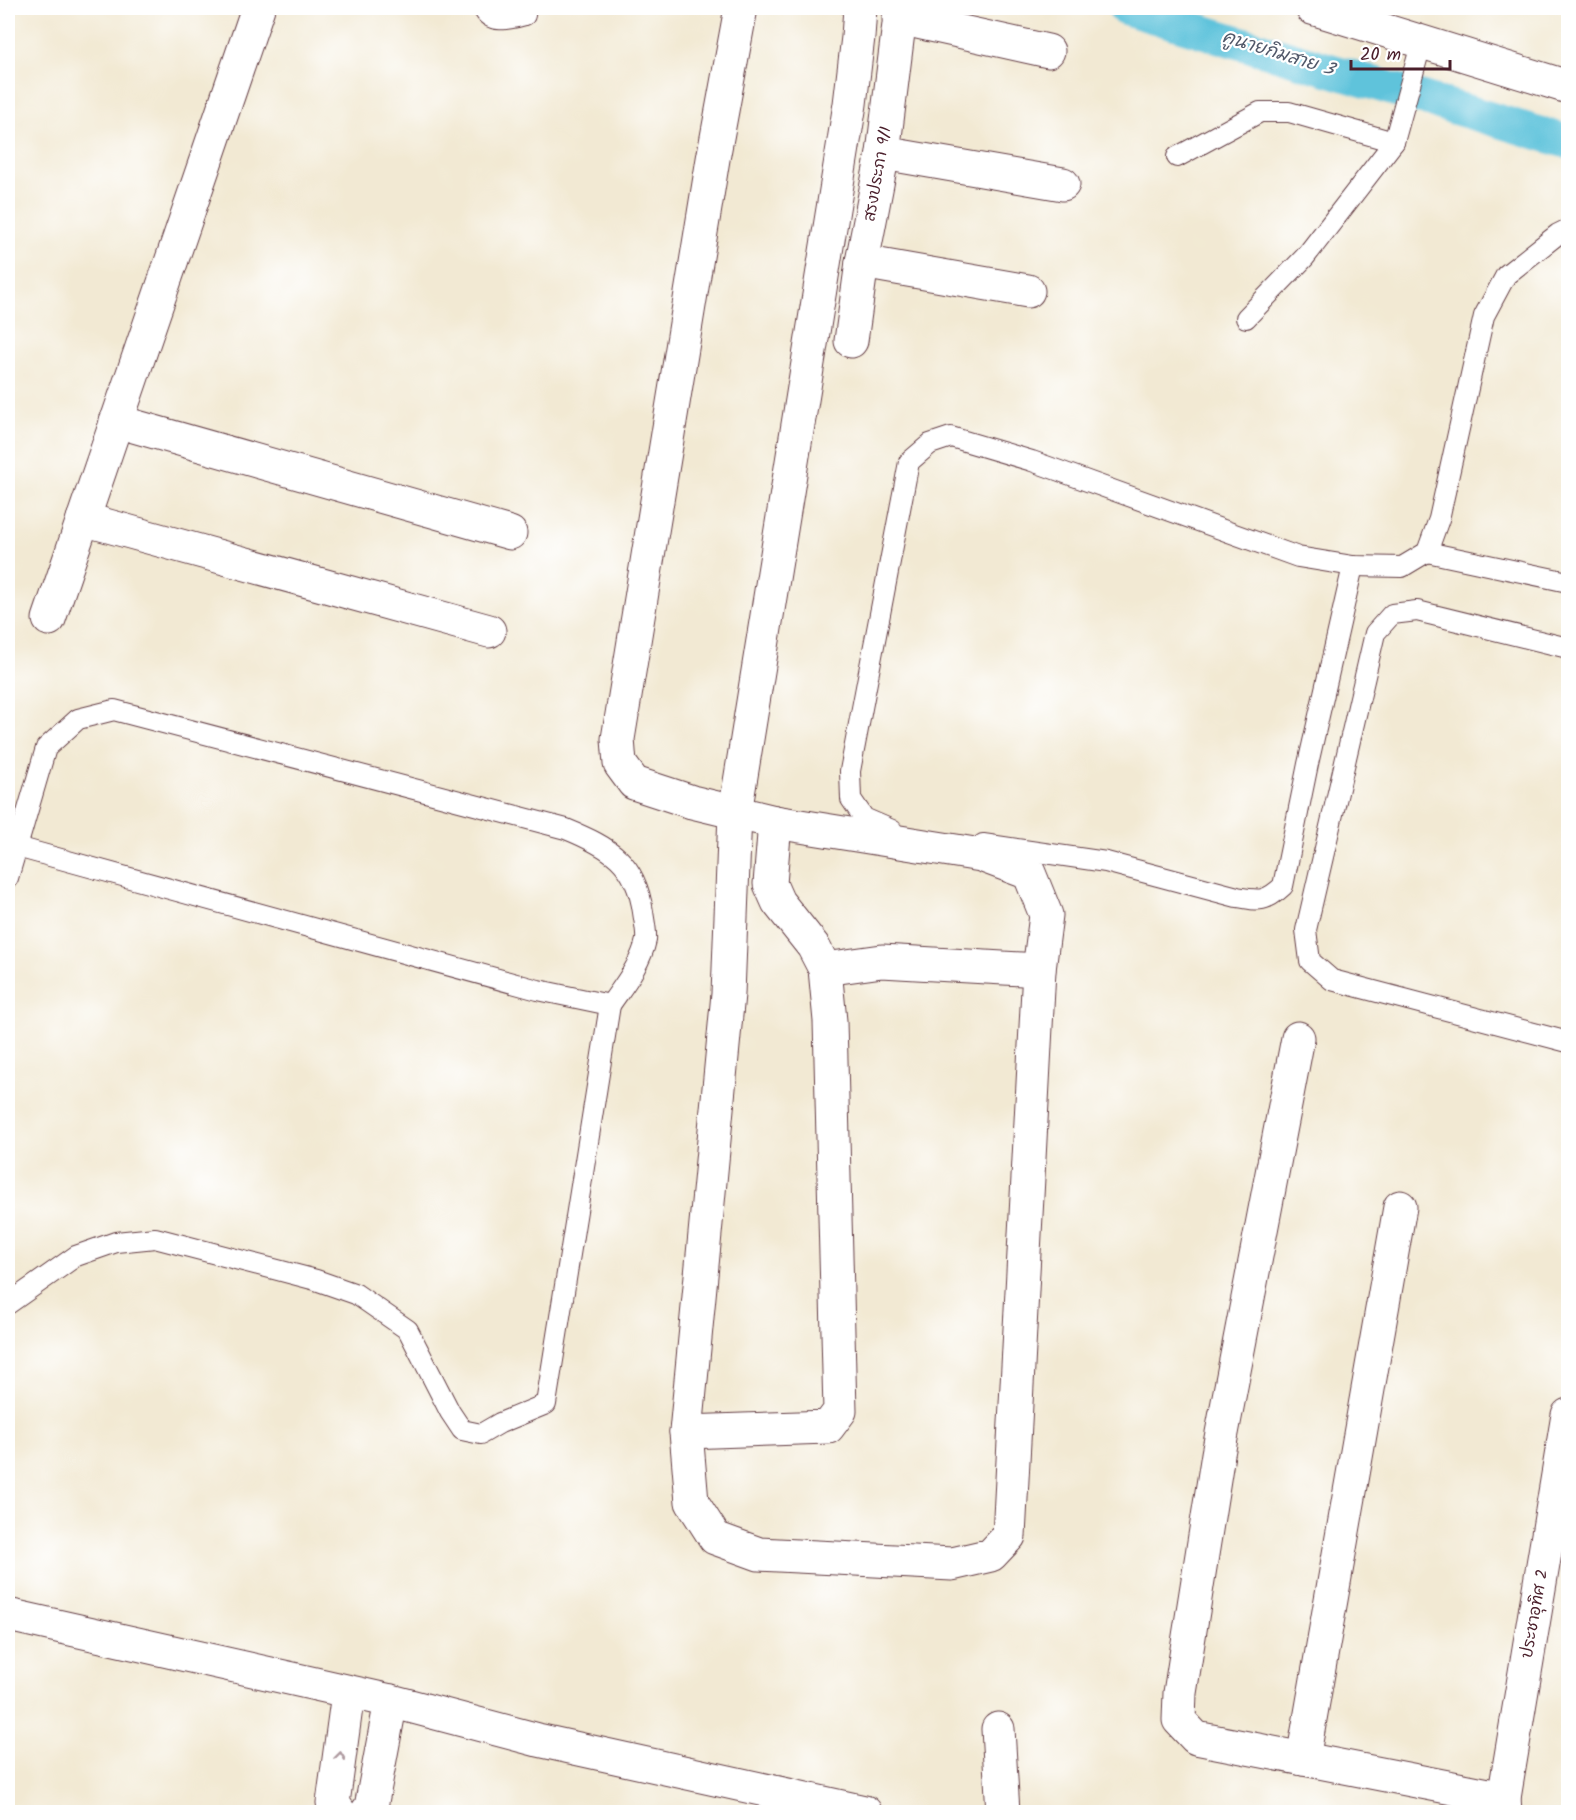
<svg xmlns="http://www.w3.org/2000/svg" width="1576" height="1820" font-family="Kalam,'Playpen Sans Thai',sans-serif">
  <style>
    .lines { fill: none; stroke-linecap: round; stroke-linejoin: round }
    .canal { stroke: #5ec3db; stroke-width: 34 }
    .service-casing { stroke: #633d44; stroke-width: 22 }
    .minor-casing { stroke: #633d44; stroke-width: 35 }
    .secondary-casing { stroke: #633d44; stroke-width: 35 }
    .service { stroke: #fff; stroke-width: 20 }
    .minor { stroke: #fff; stroke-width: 33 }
    .secondary { stroke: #fff; stroke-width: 33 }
    .oneway { stroke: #ae9aa0 }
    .labels { text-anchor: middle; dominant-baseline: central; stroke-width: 4.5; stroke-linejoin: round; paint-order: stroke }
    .street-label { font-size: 16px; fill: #4a1f2b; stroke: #fff }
    .water-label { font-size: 18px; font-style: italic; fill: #515869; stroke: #fff }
  </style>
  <rect width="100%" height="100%" fill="#fff"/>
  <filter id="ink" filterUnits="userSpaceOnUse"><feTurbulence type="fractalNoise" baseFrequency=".0167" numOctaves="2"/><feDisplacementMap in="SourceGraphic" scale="12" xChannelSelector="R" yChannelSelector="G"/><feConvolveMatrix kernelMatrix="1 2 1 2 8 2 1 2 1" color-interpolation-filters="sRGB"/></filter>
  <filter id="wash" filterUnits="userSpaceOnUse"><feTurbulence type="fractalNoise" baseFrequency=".008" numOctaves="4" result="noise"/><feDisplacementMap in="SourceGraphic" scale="24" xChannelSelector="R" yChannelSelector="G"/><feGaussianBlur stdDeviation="1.35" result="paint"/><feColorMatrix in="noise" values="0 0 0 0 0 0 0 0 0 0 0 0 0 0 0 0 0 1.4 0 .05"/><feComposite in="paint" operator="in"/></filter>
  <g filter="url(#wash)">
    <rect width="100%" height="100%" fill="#f2e9d3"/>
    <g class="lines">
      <path class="canal" d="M1125 8 1568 142"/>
    </g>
  </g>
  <g filter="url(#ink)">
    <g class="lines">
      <defs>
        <g id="service">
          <path d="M483 8C490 25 510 19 525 15L526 8"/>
          <path d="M1177 157 1260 112H1289L1394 142"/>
          <path d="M1246 318 1305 257 1394 142 1422 41"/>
          <path d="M1427 552 1568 582"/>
          <path d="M1568 648 1417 611 1392 614 1375 633 1306 930 1310 961 1332 980 1568 1042"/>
          <path d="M892 830 864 818 851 799 850 771 909 462 930 444 951 437 1032 461 1298 557 1353 566 1402 567 1427 552 1439 519 1484 316 1506 275 1558 234 1568 229"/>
          <path d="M983 844 1106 862 1237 897C1260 901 1266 902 1283 886L1308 764 1353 566"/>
          <path d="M8 878 46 748 78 719 114 710 566 829C610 847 636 862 643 912 644 920 647 932 646 940 641 964 623 986 610 1005L538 990 17 847"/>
          <path d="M8 1304 76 1256 116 1242 155 1238 316 1280 356 1294 408 1330 450 1412 462 1430 481 1434 500 1423 546 1404 610 1005"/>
        </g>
        <g id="minor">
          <path d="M741 8 713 159 618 739 620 764 634 783 692 802 775 822 981 855 1029 873 1046 915 1039 970 1009 1536 991 1555 952 1564 759 1554 715 1538 692 1502 686 1432 728 994 735 813 850 104 858 37 860 8"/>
          <path d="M899 18 1048 51"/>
          <path d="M883 153 1063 184"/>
          <path d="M862 262 1028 291"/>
          <path d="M851 341 862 262 883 153 901 8"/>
          <path d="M116 421 510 533"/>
          <path d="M83 519 489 631"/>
          <path d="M49 619 258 8"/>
          <path d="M825 969 882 961 1039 970"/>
          <path d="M1298 1038 1218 1454 1180 1693 1179 1720 1196 1738 1504 1798"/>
          <path d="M686 1432 828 1427 840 1411 830 1021 825 969 813 946 778 902 770 884 775 822"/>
          <path d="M8 1615 391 1701 538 1740 865 1812"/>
          <path d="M998 1729 1003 1812"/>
          <path d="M1303 1759 1400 1207"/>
          <path d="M339 1812 333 1803 348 1693"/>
          <path d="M367 1812 371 1807 391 1701"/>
          <path d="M1505 1812 1504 1798 1568 1415"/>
        </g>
        <path id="secondary" d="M1312 8 1568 87"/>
      </defs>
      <use href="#service" class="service-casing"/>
      <use href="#minor" class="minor-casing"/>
      <use href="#secondary" class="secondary-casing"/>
      <use href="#service" class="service"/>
      <use href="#minor" class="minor"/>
      <use href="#secondary" class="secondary"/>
    </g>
    <defs><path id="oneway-chevron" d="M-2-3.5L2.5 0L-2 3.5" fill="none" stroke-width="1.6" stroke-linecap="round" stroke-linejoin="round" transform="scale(1.5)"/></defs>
    <use class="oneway" href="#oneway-chevron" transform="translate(340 1756) rotate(-83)"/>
  </g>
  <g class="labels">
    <g class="street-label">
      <text transform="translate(878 174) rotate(-80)">สรงประภา 9/1</text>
      <text transform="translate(1535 1614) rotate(-80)">ประชาอุทิศ 2</text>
    </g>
    <g class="water-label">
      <text transform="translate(1278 54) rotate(17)">คูนายกิมสาย 3</text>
    </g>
  </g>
  <rect width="1576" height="1820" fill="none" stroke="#fff" stroke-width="30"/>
  <path d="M1351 60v9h99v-9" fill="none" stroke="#4a1f2b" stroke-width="3"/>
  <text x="1360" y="60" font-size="18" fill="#4a1f2b" stroke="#ffffff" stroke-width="4.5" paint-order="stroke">20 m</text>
</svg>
